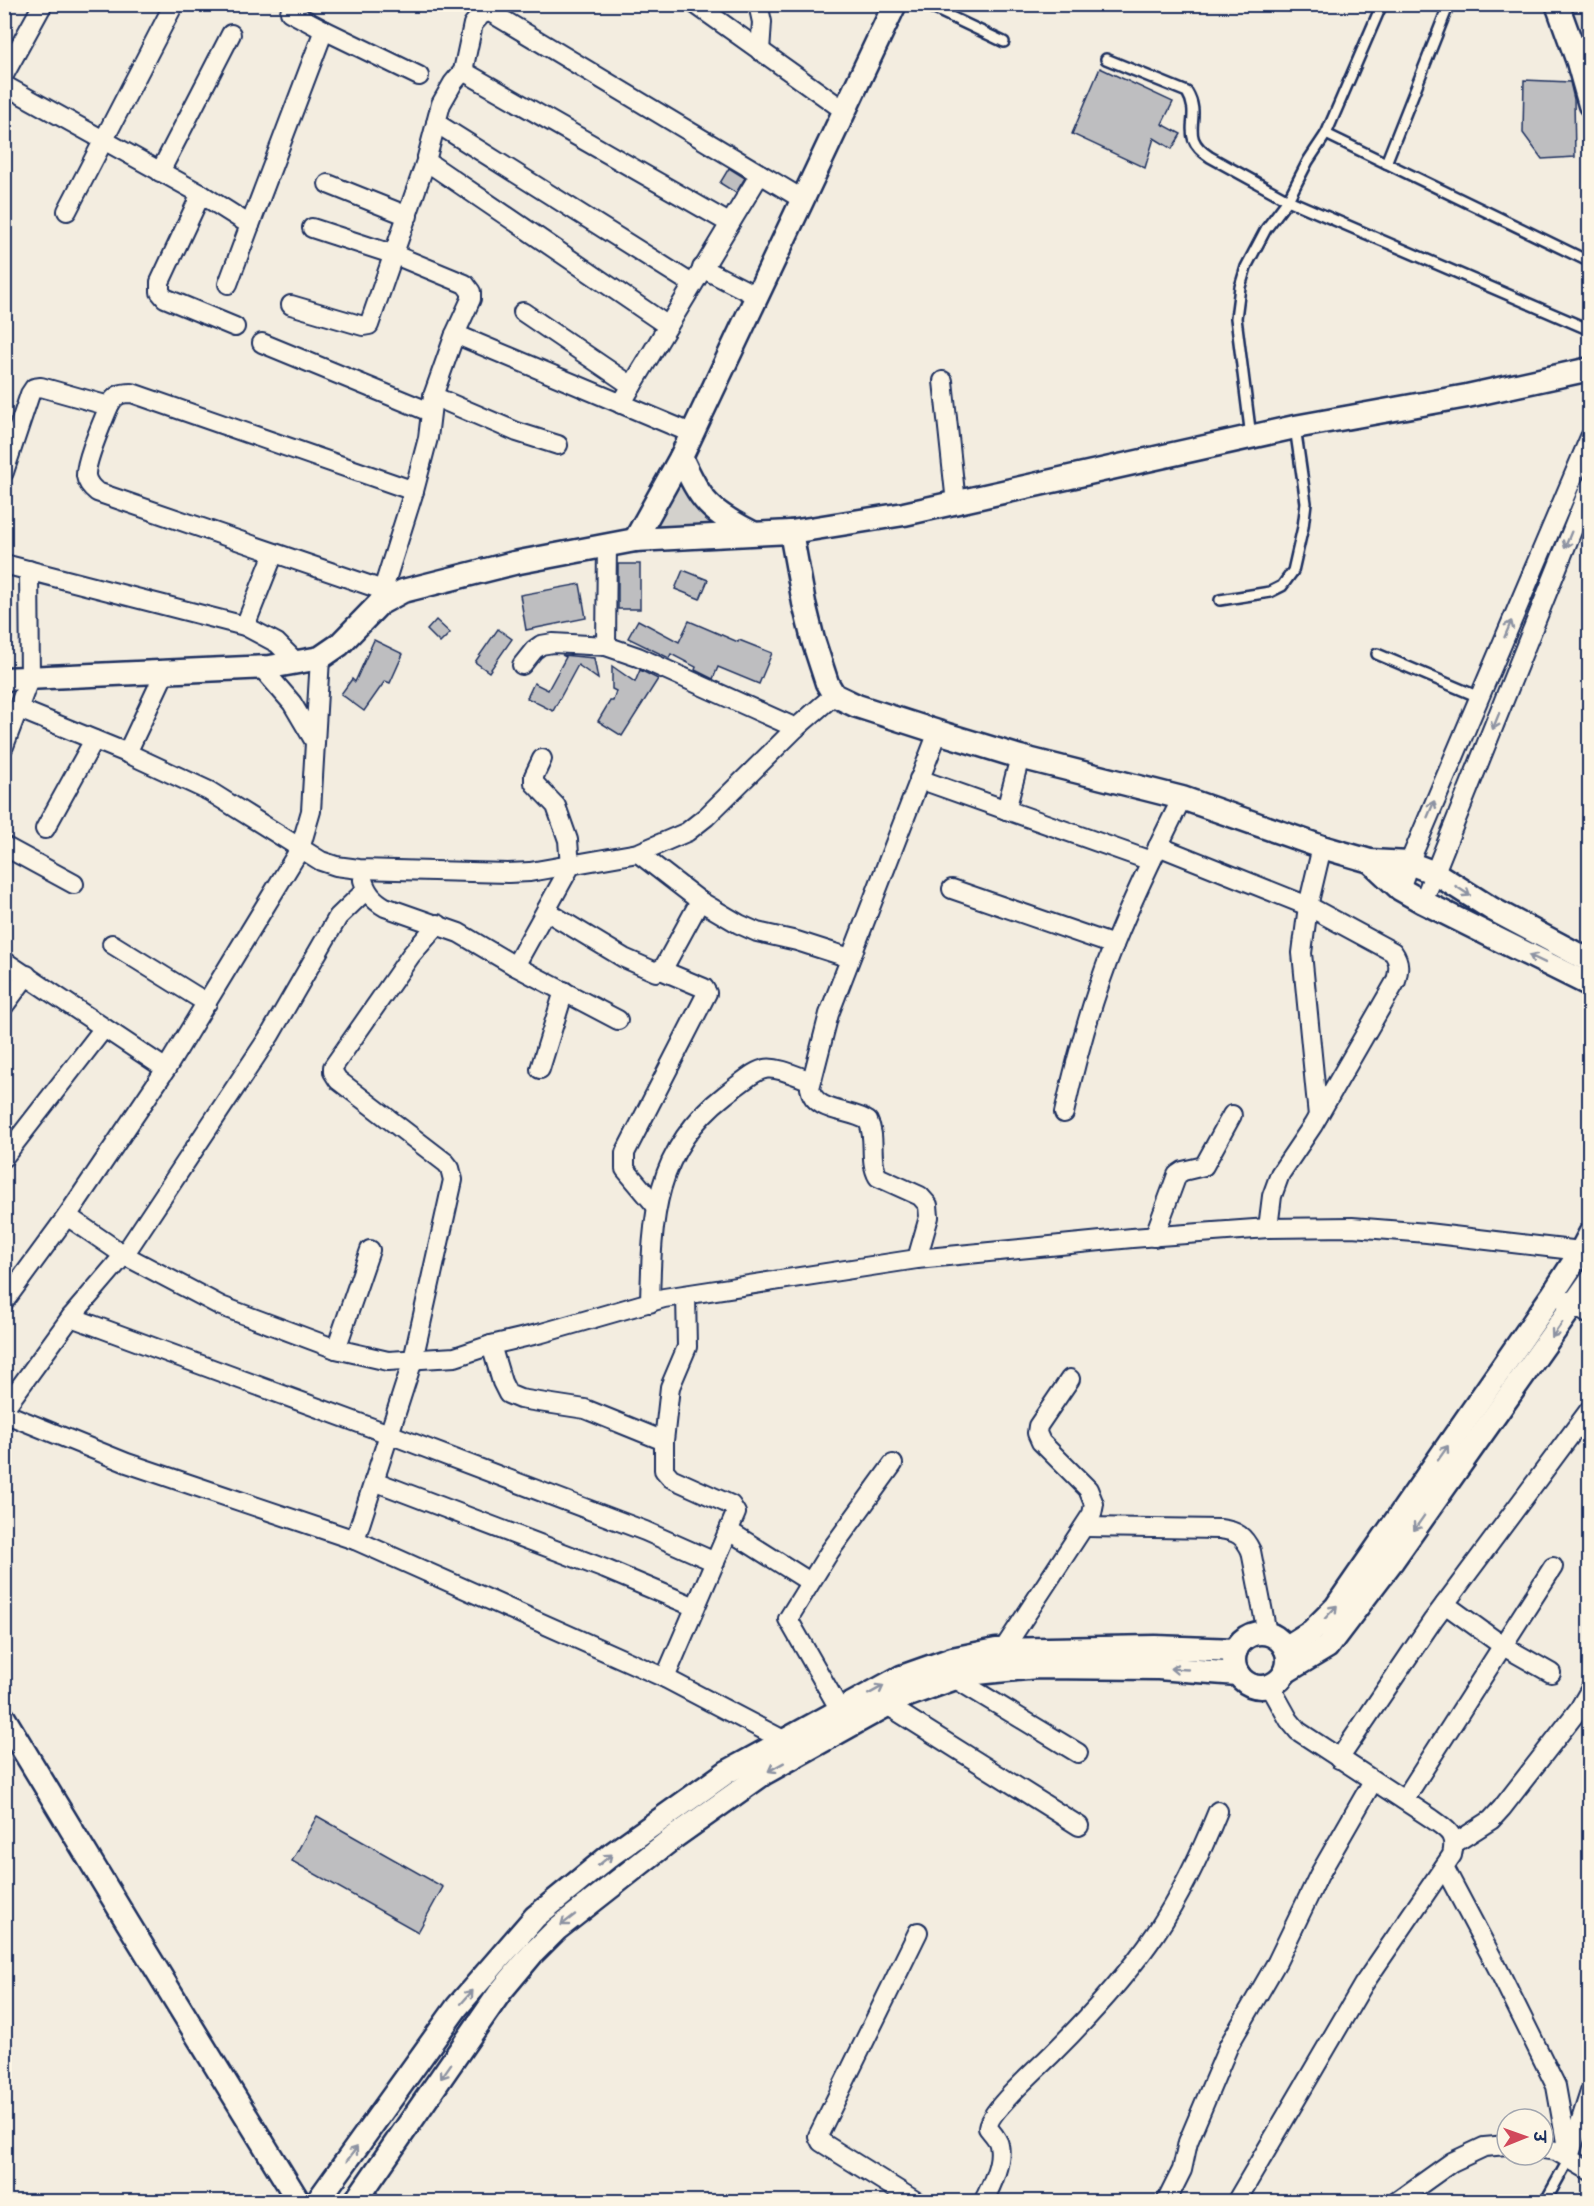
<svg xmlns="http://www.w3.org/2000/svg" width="1594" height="2206" font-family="Itim,'Playpen Sans Deva',sans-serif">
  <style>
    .built { fill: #e3dfd6 }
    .green { fill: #d3d1cc; stroke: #778095; stroke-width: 1.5 }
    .building { fill: #bebec0; stroke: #1b2f5e; stroke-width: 1.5 }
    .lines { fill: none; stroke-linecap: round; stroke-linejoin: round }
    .service-casing { stroke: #1b2f5e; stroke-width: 14 }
    .minor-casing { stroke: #1b2f5e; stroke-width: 22 }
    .tertiary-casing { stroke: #1b2f5e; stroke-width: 27 }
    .service { stroke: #fcf5e5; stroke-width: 9 }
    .minor { stroke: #fcf5e5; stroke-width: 18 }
    .tertiary { stroke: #fcf5e5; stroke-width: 22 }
    .oneway { stroke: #8c92a2 }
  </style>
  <rect width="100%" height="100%" fill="#f3ede0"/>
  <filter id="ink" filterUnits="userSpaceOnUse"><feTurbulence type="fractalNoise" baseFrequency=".0167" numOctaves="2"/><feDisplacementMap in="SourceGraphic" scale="12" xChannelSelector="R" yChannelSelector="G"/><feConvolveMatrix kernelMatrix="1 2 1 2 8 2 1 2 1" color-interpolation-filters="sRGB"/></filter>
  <g filter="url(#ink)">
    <path class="built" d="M1552 5H1589V134Z"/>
    <path class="green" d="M681 468 730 526 642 539Z"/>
    <g class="building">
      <path d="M1100 68 1173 102 1162 124 1181 134 1172 149 1154 138 1145 168 1072 134Z"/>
      <path d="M1524 80 1570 82 1574 99 1575 157 1542 159 1523 133Z"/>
      <path d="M729 168 745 178 736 193 720 183Z"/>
      <rect x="618" y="564" width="22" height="45"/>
      <path d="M683 570 708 580 700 599 675 589Z"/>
      <path d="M580 584 586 618 526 630 520 595Z"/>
      <path d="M436 620 450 633 440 643 427 630Z"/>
      <path d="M638 620 679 642 689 621 738 642 739 640 772 653 759 684 718 667 713 679 695 670 696 667 671 654 669 658 628 638Z"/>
      <path d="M498 629 512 639 489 672 475 662Z"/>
      <path d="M374 640 403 654 390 683 385 681 364 711 341 694 352 679 355 682Z"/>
      <path d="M562 655 594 658 598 679 578 665 553 711 527 698 534 683 548 690 566 657Z"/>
      <path d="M612 666 635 682 640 670 658 679 622 736 598 721 610 701H613L616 691 612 689Z"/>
      <path d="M317 1816 443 1887 418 1932 292 1861Z"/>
    </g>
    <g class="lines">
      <defs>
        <g id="service">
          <path d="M924 4 1004 42"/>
          <path d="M1106 59 1187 92C1204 120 1176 135 1210 157L1288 200 1590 330"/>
          <path d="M1326 134 1590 262"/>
          <path d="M1386 163 1449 4"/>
          <path d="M1251 437 1236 318 1240 287 1246 267 1266 229 1288 200 1308 161 1326 134 1382 4"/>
          <path d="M1220 600 1270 592 1282 586 1293 571 1303 527 1306 503 1295 427"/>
          <path d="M1377 654 1479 697"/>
          <path d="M1545 2202 1569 2159"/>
        </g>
        <g id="minor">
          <path d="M695 4 845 111"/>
          <path d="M758 4 762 22 760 51"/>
          <path d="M290 12 324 30"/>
          <path d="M463 71 729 223"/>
          <path d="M4 75 43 4"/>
          <path d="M4 85 201 194 250 225 324 30 419 76"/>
          <path d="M436 123 692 284"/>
          <path d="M426 161 668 326"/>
          <path d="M160 172 231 34"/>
          <path d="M328 184 408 216"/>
          <path d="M201 194 160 282V292L165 298 235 327"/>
          <path d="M67 211 174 4"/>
          <path d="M312 228 395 255 465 284 471 292V299L455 334 433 396 428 438 414 491 379 602"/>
          <path d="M702 268 757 296"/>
          <path d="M228 284 250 225"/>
          <path d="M291 305 363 326 369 325 426 161 441 104 453 83 463 71 473 24 482 14 490 12 802 199"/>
          <path d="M523 312 632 386"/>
          <path d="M455 334 691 433"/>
          <path d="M262 343 430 412"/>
          <path d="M943 381 956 503"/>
          <path d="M433 396 517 432 558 445"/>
          <path d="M621 404 760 174"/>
          <path d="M4 472 30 394 34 388 41 387 109 406"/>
          <path d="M4 564 245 626 277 643 297 663"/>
          <path d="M383 590 97 492C92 488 87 482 86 476 85 461 103 421 109 406 115 395 120 393 132 393L414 491"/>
          <path d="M245 626 274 553"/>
          <path d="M606 646 607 544"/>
          <path d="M522 665 534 650 541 645 553 643 606 646 638 657 796 728"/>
          <path d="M261 667 292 703 315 742"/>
          <path d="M19 709 127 753 209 791 321 861 336 866 359 869 508 873 530 872 638 853 687 832 706 817 796 728 834 695"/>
          <path d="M4 746 30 677 29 570"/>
          <path d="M127 753 166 670"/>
          <path d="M919 779 1151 861"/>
          <path d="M1006 810 1020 757"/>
          <path d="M45 829 94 740"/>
          <path d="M4 846 74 884"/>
          <path d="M1158 846 1308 906 1393 952C1400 962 1399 969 1396 981L1313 1125 1280 1174 1272 1196 1268 1228"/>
          <path d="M638 853 700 901 739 924 757 932 797 941 850 958"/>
          <path d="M363 880C367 893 373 900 385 907L459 933 515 966 618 1020"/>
          <path d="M952 889 1114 945"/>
          <path d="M1400 889 1409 863 1590 437"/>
          <path d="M1423 902 1590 486"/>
          <path d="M546 911 624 958 656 972 664 967 700 901"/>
          <path d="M112 944 207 1003"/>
          <path d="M4 961 166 1069"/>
          <path d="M515 966 570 867 568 840 556 806 534 783V776L542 759"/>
          <path d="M4 1006 27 975"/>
          <path d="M540 1069 564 991"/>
          <path d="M1064 1113C1077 1055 1092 999 1114 945 1134 895 1158 846 1182 798"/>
          <path d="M1318 1116 1302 953 1308 906 1322 847"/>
          <path d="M4 1157 104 1028"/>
          <path d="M656 1206 625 1169V1153L707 993 704 988 661 970"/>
          <path d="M67 1216 124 1255 221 1306 336 1349 388 1361 455 1357 491 1345 542 1333 664 1298 917 1259 1132 1238 1268 1228 1352 1227 1427 1233 1581 1251 1590 1254"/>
          <path d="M1154 1237 1177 1175 1183 1171 1204 1166 1232 1115"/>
          <path d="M917 1259 929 1217 928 1205 920 1196 878 1177C868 1159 877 1138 868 1121 851 1109 814 1113 810 1088L829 1014 938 732"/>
          <path d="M1563 1299 1590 1315"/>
          <path d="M4 1302 67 1216 166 1069 300 849 311 811 320 658"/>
          <path d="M650 1303C652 1220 653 1151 725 1095 767 1063 761 1062 811 1081"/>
          <path d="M71 1317 389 1434 645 1531 715 1562"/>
          <path d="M491 1345 502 1382 508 1394 520 1399 585 1409 664 1441"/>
          <path d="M336 1349 370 1250"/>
          <path d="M4 1409 71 1317 124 1255 270 1035 338 917 366 890"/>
          <path d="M4 1413 127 1463 355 1540 665 1678 793 1745"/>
          <path d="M374 1481 605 1569 695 1607"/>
          <path d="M1085 1527 1220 1529C1237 1531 1244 1536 1251 1551L1267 1633"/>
          <path d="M729 1531 810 1582"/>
          <path d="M355 1540 413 1360 453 1180 450 1168 446 1163 338 1080 333 1072V1067L411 955 438 924"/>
          <path d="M1445 1604 1503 1646 1551 1673"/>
          <path d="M1003 1650 1092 1514 1094 1504 1088 1489 1041 1442 1037 1433 1038 1426 1070 1379"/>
          <path d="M665 1678 736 1513 731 1505 671 1478 664 1470V1441L670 1387 687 1347 686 1295"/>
          <path d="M954 1678 1078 1753"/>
          <path d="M887 1705 1079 1826"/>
          <path d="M840 1710 788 1619 830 1551 893 1464"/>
          <path d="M1339 1759 1433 1620 1590 1409"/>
          <path d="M1404 1800 1553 1567"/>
          <path d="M1455 1843 1491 1820 1502 1808 1579 1709 1590 1690"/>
          <path d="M1444 1867 1497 1967 1556 2086 1569 2159"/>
          <path d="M1543 2149 1556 2151 1590 2171"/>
          <path d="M1570 2154 1590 2092"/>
          <path d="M917 2202 821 2142 818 2136 918 1932"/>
          <path d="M983 2202C991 2187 1003 2162 999 2145 998 2139 992 2133 988 2128 987 2113 1039 2067 1052 2054 1090 2016 1126 1977 1156 1933 1181 1895 1201 1853 1218 1811"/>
          <path d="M1166 2202 1182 2170 1188 2142 1229 2045 1277 1962 1319 1875 1373 1781"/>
          <path d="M1236 2202 1363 1985 1452 1855C1457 1833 1447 1830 1431 1818L1298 1731 1289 1720 1270 1686"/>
          <path d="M1396 2202 1452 2162 1484 2147 1507 2145"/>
        </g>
        <g id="tertiary">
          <path d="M1557 4 1578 62 1590 105"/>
          <path d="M681 457C701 502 709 511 753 533"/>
          <path d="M791 532 804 603 813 640 827 683 834 695 857 706 938 732 1020 757 1182 798 1322 847 1370 861 1409 863 1435 873 1492 909 1590 961"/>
          <path d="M635 540 681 457 895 4"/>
          <path d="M4 679 270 667 320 658 339 645 379 604 403 591 514 563 635 540 791 532 904 514 1295 427 1467 396 1590 369"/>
          <path d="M1370 861 1400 889 1423 902 1590 985"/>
          <circle cx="1261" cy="1660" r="27"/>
          <path d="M1285 1648 1312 1631 1336 1607 1553 1294 1581 1251 1590 1234"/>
          <path d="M1287 1671 1327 1647 1393 1560 1590 1281"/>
          <path d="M4 1718 128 1923 299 2202"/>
          <path d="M317 2202 457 2007 535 1917 612 1854 727 1772 901 1677 952 1659 996 1650 1155 1647 1236 1650"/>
          <path d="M355 2202 501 1991 532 1954 557 1929 673 1838 763 1774 900 1698 967 1674 1037 1667 1158 1668 1238 1674"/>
        </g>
      </defs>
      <use href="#service" class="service-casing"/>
      <use href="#minor" class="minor-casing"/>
      <use href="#tertiary" class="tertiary-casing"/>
      <use href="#service" class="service"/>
      <use href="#minor" class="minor"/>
      <use href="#tertiary" class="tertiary"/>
    </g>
    <defs><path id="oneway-shaft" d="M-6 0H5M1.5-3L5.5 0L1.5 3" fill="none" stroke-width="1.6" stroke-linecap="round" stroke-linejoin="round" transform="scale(1.5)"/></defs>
    <g class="oneway">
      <use href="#oneway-shaft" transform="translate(1568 540) rotate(112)"/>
      <use href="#oneway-shaft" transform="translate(1508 629) rotate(-67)"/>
      <use href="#oneway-shaft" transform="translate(1496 721) rotate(112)"/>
      <use href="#oneway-shaft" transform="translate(1431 809) rotate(-67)"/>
      <use href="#oneway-shaft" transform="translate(1463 891) rotate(33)"/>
      <use href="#oneway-shaft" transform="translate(1537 959) rotate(-154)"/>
      <use href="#oneway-shaft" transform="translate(1557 1330) rotate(125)"/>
      <use href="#oneway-shaft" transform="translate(1443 1453) rotate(-55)"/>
      <use href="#oneway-shaft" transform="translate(1419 1523) rotate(125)"/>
      <use href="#oneway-shaft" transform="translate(1331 1612) rotate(-47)"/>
      <use href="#oneway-shaft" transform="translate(1179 1669) rotate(-177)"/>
      <use href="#oneway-shaft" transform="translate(876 1690) rotate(-29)"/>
      <use href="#oneway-shaft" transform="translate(776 1767) rotate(151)"/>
      <use href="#oneway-shaft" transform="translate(605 1860) rotate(-39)"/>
      <use href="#oneway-shaft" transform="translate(568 1920) rotate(142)"/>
      <use href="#oneway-shaft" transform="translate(467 1997) rotate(-49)"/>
      <use href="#oneway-shaft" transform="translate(446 2071) rotate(125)"/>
      <use href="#oneway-shaft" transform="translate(352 2154) rotate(-54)"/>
    </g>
  </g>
  <rect width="1594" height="2206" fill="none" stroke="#fcf5e5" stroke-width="24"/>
  <rect x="12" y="12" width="1570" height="2182" fill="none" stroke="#1b2f5e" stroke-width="2" filter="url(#ink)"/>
  <g transform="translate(1525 2137) rotate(89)"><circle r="28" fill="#fcf5e5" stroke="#a2a6af" stroke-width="1.5"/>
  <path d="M0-4.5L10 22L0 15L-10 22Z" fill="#d1495b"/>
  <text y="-9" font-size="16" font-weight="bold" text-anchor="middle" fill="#1b2f5e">उ</text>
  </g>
</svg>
